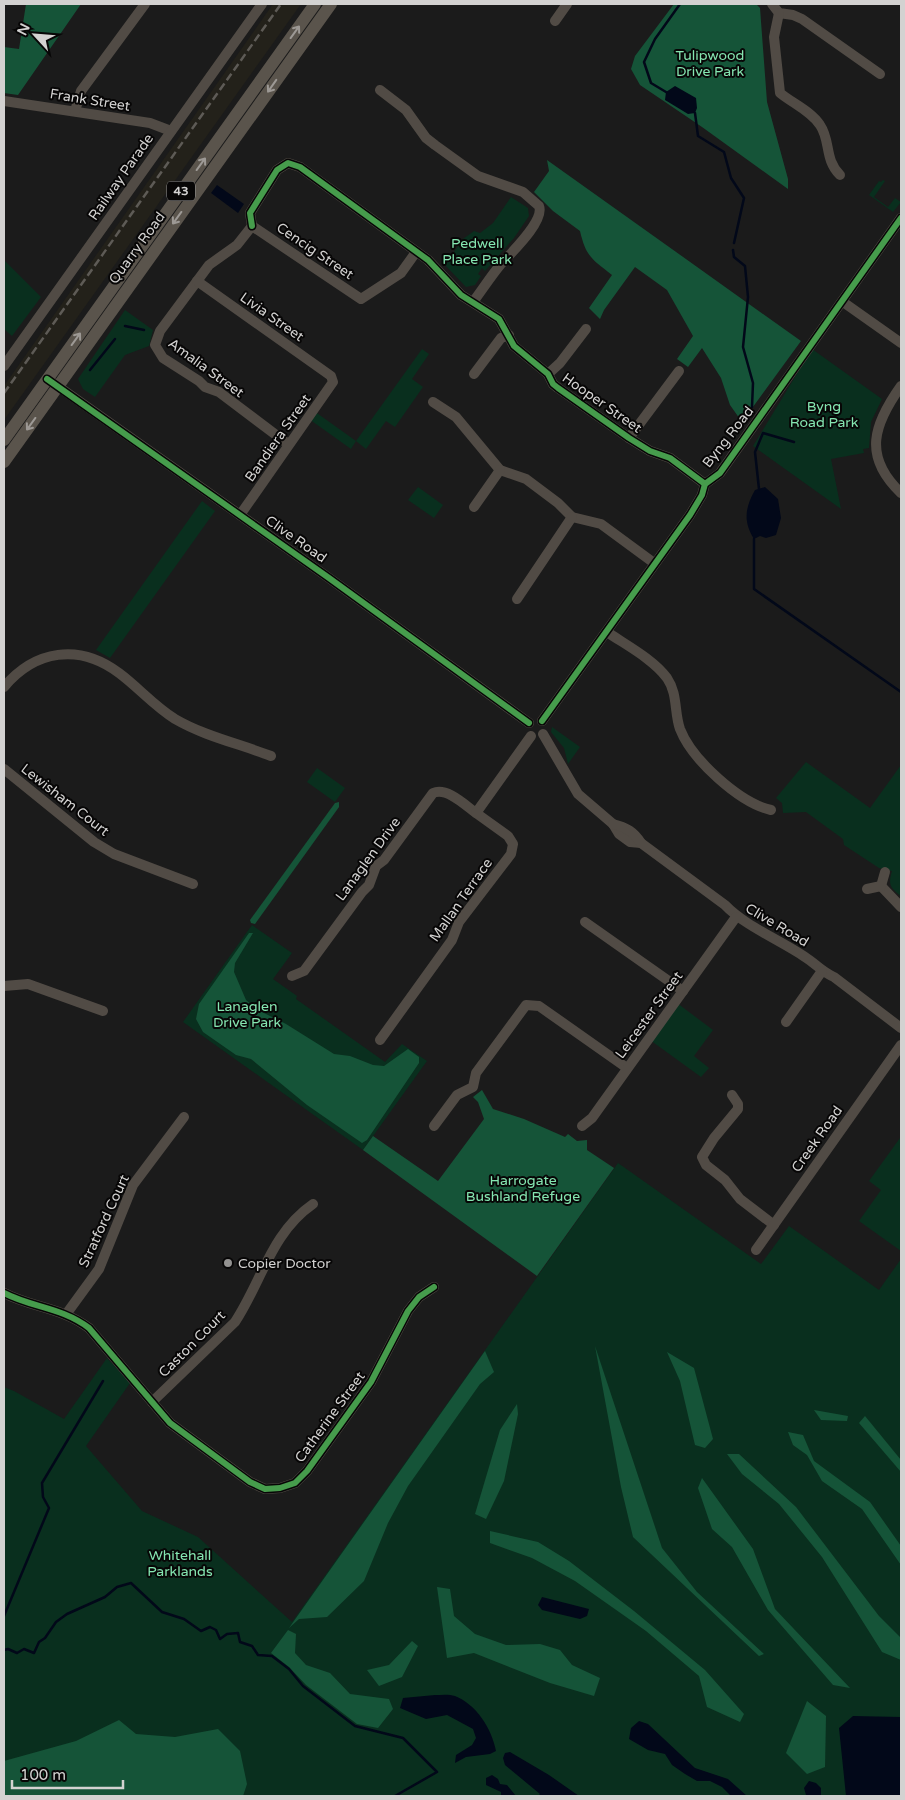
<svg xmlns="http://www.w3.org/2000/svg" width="905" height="1800" font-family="'Varela Round',sans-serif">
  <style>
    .built { fill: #23211a }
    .green { fill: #092f1e }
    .forest { fill: #155438 }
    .water { fill: #020819 }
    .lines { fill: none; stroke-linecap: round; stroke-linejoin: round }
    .stream { stroke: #020819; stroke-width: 2.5 }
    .minor { stroke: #514b45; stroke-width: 10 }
    .major { stroke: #5a544c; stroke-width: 12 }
    .rail { stroke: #5e5b56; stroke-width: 2.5; stroke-dasharray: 8 4; stroke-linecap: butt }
    .cycleway-casing { stroke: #070606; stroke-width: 9 }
    .cycleway { stroke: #469c4c; stroke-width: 6 }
    .oneway { stroke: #9d9995 }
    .poi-dot { fill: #939291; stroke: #070606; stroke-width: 2 }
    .labels { text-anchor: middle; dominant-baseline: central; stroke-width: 4; stroke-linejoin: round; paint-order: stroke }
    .shield { fill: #070606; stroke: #969594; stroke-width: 1 }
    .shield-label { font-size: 12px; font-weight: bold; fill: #d3d2d1 }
    .park-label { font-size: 14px; fill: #85e6b1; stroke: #070606 }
    .street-label { font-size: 14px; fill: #d3d2d1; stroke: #070606 }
    .poi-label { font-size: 14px; fill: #d3d2d1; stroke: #070606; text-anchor: start }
  </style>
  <rect width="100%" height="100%" fill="#1b1b1b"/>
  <path class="built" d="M273 4H301L4 420V386Z"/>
  <g class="green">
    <path d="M883 180 885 181 874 197 888 207 895 198 901 202 893 212 869 195 879 181 881 182Z"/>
    <path d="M511 197 528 208 529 216 514 238 485 271 482 268 478 274 481 276 475 285 466 287 445 265 463 239 474 231 480 233 493 223Z"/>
    <path d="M4 260 41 297 12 336 4 329Z"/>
    <path d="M125 310 153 330 149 346 125 355 95 397 83 389 78 379Z"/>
    <path d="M422 349 429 354 412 379 423 387 395 427 386 421 366 449 356 441 351 449 309 419 314 411 356 441Z"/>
    <path d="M812 349 882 399 871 422 869 448 863 449 864 453 831 459 841 509 753 446Z"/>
    <path d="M418 487 443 505 434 518 408 500Z"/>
    <path d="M202 501 215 511 110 658 96 650Z"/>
    <path d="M552 727 580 747 568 764 564 748 551 732Z"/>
    <path d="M806 762 870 808 901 765V896C890 888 888 884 892 871L879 868 844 845 843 839 806 812 783 813 782 803 776 798Z"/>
    <path d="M317 768 345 788 335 802 307 782Z"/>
    <path d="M252 925 292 953 273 979 297 996 296 999 385 1062 402 1044 427 1061 363 1150 183 1022Z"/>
    <path d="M677 1003 713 1030 694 1056 709 1068 701 1077 650 1040Z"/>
    <path d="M900 1138H901V1251L859 1221 881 1190 869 1181Z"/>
    <path d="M618 1163 761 1264 789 1226 879 1290 901 1259V1796H4V1387L14 1391 64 1419 107 1358 130 1383 86 1446 142 1511 198 1537 292 1622Z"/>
  </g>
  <g class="forest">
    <path d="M26 4H81L18 95 4 93V47L19 49Z"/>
    <path d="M674 4H756L760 8 767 102 788 179V189L702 127 640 85 631 69 635 56Z"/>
    <path d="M547 160 801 341 742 422 730 405 721 378 702 348 688 367 677 359 693 336 667 290 635 267 604 310 600 319 589 308 612 275C592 259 586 257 580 231L553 211 534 192 549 171Z"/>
    <path d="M339 802V807L255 924 251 923 250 920 335 803Z"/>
    <path d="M249 933H253L235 963 234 972 246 1000 258 1010 286 1024 334 1054 350 1056 373 1065 384 1066 408 1049 419 1057V1063L367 1140 362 1143 307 1105 251 1059 236 1055 203 1032 196 1019 199 1004Z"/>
    <path d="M482 1090 493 1109 524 1119 565 1137 568 1134 577 1141 587 1140V1150L614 1168 537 1276 363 1150 373 1136 438 1181 484 1119 478 1102 473 1097Z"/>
    <path d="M595 1346 662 1548 697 1592 764 1654 759 1656 633 1537 621 1487Z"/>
    <path d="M485 1351 494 1372 480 1384 408 1486 388 1523 364 1581 327 1617 299 1619 289 1628Z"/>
    <path d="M667 1352 694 1368 713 1439 705 1448 695 1445 680 1381Z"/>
    <path d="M517 1404 518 1414 504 1481 486 1519 475 1514 500 1430Z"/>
    <path d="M814 1410 848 1416 847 1421 821 1420Z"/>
    <path d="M865 1416 901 1460V1472L859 1423Z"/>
    <path d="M788 1432 803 1435 814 1461 870 1502 901 1546V1565L862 1509 822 1481 807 1455 793 1445Z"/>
    <path d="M727 1454H739L796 1507 879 1616 901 1638V1660L882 1652 822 1557 779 1504 742 1474Z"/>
    <path d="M702 1478 753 1549 775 1609 850 1688 833 1685 768 1610 732 1547 712 1529 698 1488Z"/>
    <path d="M490 1531 538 1542 569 1561 634 1611 705 1670 744 1714 740 1722 707 1707 699 1676 646 1631 575 1581 532 1558 490 1543Z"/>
    <path d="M437 1587 450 1589 454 1616 475 1634 506 1645 540 1644 560 1650 572 1665 600 1678 594 1696 550 1683 474 1653 447 1658Z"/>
    <path d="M288 1630 296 1634 295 1653 306 1665 330 1673 350 1694 389 1699 393 1709 378 1728 357 1724 306 1685 289 1667 271 1653Z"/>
    <path d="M412 1641 418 1646 402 1677 379 1686 367 1670 389 1665Z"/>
    <path d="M807 1701 826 1716 825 1767 807 1774 786 1753Z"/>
    <path d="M119 1720 136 1734 175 1737 218 1729 240 1751 247 1784 243 1796H4V1761L76 1741Z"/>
  </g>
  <g class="water">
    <path d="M675 86 696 98 697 108 695 113 688 114 665 100 666 92Z"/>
    <path d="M217 185 244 204 238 213 211 193Z"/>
    <path d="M765 487 778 499 781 518 776 535 766 538 760 536 754 539C743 521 745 508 755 490Z"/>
    <path d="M542 1597 589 1609 587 1616 580 1619 542 1610 538 1605Z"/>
    <path d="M435 1695C441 1695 449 1694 455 1696 476 1704 492 1729 496 1751L490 1754 466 1757 455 1763 456 1755 472 1745 476 1738 473 1729 447 1715 426 1719 400 1708 403 1698Z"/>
    <path d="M853 1716 901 1717V1796H846L839 1728Z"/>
    <path d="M639 1721 648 1724 695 1768 728 1779 747 1796H731L722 1787 710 1781H697L685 1774 672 1765 665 1754 648 1750 629 1739 631 1728Z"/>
    <path d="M510 1752 549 1775 579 1796H538L540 1794 505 1765 503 1758 505 1753Z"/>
    <path d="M492 1775 498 1779 500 1784 507 1785 516 1796H501V1792L486 1785V1778Z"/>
    <path d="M809 1781 816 1783 821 1788V1796L806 1795 804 1788Z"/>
  </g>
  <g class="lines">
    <g class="stream">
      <path d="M666 92 651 83 644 62 655 39 680 4"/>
      <path d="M695 113 698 136 724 152 731 178 744 198 734 243"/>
      <path d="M733 250 734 257 745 266 748 297 743 347 753 383 752 407"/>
      <path d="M125 326 144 330"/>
      <path d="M90 370 115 339"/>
      <path d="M759 489 755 452 763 433 794 442"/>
      <path d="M754 539V589L901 692"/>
      <path d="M4 1616 49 1508 43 1497 42 1483 103 1381"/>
      <path d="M4 1650 8 1649 17 1653 24 1649 34 1653 39 1642 45 1638 56 1622 67 1614 105 1597 117 1587 131 1583 162 1612 184 1619 201 1631 210 1627 216 1630 220 1639 227 1634 238 1633 240 1642 252 1646 258 1655 272 1656 289 1669 303 1686 355 1726 403 1738 437 1772 395 1796"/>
    </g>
    <g class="minor">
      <path d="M772 4 779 13 793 15 802 19 880 74"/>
      <path d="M779 13 774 37 780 93C792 103 811 111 820 125 831 141 824 159 840 175"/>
      <path d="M555 21 567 4"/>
      <path d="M380 90 406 110 426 138 435 145 478 176 523 192 539 206C545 221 511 253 501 264 491 276 482 290 473 302"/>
      <path d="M4 101 150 123 171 131"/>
      <path d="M75 111 81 91 145 4"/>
      <path d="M252 226 250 213 277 170 288 163 300 167 428 260 461 295 499 319 514 346 548 374 553 384 558 388 629 438 650 451 670 458 705 484"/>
      <path d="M252 226 237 245 209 265 160 331 155 345 163 358 199 381 205 387 219 392 288 444"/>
      <path d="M252 226 361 299 401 273 416 252"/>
      <path d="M197 281 331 376 333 382 240 515"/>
      <path d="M843 302 901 343"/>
      <path d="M4 366 262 4"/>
      <path d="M474 374 501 338 509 335"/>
      <path d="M548 374 560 363 586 329"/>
      <path d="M52 382 329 578 529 723"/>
      <path d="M901 386C874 424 862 456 901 493"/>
      <path d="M433 402 456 417 500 470 526 479 558 503 572 517 601 524 654 563"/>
      <path d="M629 438 679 371"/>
      <path d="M474 507 500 470"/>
      <path d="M517 599 572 517"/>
      <path d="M607 632C626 645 653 659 667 678 678 694 674 712 680 729 692 760 740 803 771 810"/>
      <path d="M4 687C35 650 79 643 119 673 138 687 154 706 175 719 204 736 240 744 271 756"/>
      <path d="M542 721 690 515 702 495 705 484 720 473 901 218"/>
      <path d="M543 734 578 794 613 824 619 834 630 842 641 843"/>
      <path d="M4 769 94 842 114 854 193 884"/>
      <path d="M613 824C626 827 634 832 641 843L725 905C745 926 780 940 805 957 816 964 822 972 834 977L901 1028"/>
      <path d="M881 886 901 907"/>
      <path d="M867 889 881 886 885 872"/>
      <path d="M585 922 683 991"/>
      <path d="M292 976 304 971 362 892 369 885 376 866 384 860 433 793C447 787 465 805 476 813"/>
      <path d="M4 986 28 984 103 1011"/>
      <path d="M786 1022 822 971"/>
      <path d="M380 1040 452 940 459 922 511 854 513 844 508 836 476 813 531 736"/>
      <path d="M732 1095 738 1104V1109L714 1138 702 1157 706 1165 725 1180 740 1199 774 1225"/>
      <path d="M434 1126 457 1095 473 1087 476 1073 526 1005 539 1006 627 1068"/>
      <path d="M582 1126 592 1118 736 917"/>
      <path d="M756 1250 901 1045"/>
      <path d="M4 1293C33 1308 61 1307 89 1328L170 1423 250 1482 265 1489 280 1488 295 1483 307 1471 371 1382 408 1311 419 1297 434 1287"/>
      <path d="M67 1313 99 1269 133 1185 184 1117"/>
      <path d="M152 1402 235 1322C262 1281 271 1233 313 1204"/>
    </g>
    <g class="major">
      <path d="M4 440 315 4"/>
      <path d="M4 462 331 4"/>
    </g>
    <path class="rail" d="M4 393 281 4"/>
    <defs>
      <g id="cycleway">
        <path d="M252 226 250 213 277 170 288 163 300 167 428 260 461 295 499 319 514 346 548 374 553 384 558 388 629 438 650 451 670 458 705 484"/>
        <path d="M47 379 329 578 529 723"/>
        <path d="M542 721 690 515 702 495 705 484 720 473 901 218"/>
        <path d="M4 1293C33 1308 61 1307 89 1328L170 1423 250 1482 265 1489 280 1488 295 1483 307 1471 371 1382 408 1311 419 1297 434 1287"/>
      </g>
    </defs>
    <use href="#cycleway" class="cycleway-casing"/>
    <use href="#cycleway" class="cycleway"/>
  </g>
  <defs><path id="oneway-shaft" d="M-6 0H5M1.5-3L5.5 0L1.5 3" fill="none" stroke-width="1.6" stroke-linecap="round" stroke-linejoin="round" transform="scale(1.25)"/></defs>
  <g class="oneway">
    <use href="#oneway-shaft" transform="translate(295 32) rotate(-54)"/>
    <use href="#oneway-shaft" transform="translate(272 86) rotate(125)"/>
    <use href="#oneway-shaft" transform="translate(201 164) rotate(-54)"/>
    <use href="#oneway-shaft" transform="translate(177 218) rotate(126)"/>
    <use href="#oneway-shaft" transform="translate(76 339) rotate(-54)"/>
    <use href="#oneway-shaft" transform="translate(31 424) rotate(126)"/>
  </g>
  <circle class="poi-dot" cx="228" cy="1263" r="5"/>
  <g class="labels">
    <rect class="shield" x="167" y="181.5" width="28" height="19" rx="4"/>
    <g class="shield-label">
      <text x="181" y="191">43</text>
    </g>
    <g class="park-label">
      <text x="710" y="55">Tulipwood<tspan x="710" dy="16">Drive Park</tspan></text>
      <text x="477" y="243">Pedwell<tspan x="477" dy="16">Place Park</tspan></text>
      <text x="824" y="406">Byng<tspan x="824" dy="16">Road Park</tspan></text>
      <text x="247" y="1006">Lanaglen<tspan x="247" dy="16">Drive Park</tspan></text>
      <text x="523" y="1180">Harrogate<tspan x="523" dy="16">Bushland Refuge</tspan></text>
      <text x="180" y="1555">Whitehall<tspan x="180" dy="16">Parklands</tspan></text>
    </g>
    <g class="street-label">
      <text transform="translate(90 100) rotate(9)">Frank Street</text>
      <text transform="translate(121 177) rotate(-55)">Railway Parade</text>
      <text transform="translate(137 248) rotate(-54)">Quarry Road</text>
      <text transform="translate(315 251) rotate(34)">Cencig Street</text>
      <text transform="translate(272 317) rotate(35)">Livia Street</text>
      <text transform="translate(206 368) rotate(36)">Amalia Street</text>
      <text transform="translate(602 403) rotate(35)">Hooper Street</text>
      <text transform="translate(728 437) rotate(-52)">Byng Road</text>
      <text transform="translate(278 438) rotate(-55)">Bandiera Street</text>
      <text transform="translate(296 539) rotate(35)">Clive Road</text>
      <text transform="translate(65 800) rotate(38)">Lewisham Court</text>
      <text transform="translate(368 859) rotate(-54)">Lanaglen Drive</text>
      <text transform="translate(461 900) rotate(-55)">Mallan Terrace</text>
      <text transform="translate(777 925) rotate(31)">Clive Road</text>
      <text transform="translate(649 1015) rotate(-54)">Leicester Street</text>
      <text transform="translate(817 1139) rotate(-55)">Creek Road</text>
      <text transform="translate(104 1221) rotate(-65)">Stratford Court</text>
      <text transform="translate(192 1344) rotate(-45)">Caston Court</text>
      <text transform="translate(330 1417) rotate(-54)">Catherine Street</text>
    </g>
    <g class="poi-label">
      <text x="238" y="1263">Copier Doctor</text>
    </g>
  </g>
  <rect width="905" height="1800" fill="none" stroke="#d3d2d1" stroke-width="10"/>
  <g transform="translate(35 35) rotate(296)" stroke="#070606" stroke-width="4" paint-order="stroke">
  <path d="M0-4L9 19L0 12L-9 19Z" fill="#d3d2d1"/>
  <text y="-8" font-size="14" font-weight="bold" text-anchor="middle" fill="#d3d2d1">N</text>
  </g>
  <path d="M12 1780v8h111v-8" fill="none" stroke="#d3d2d1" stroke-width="2.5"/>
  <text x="20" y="1780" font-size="15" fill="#d3d2d1" stroke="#070606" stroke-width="4" paint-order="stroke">100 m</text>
</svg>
